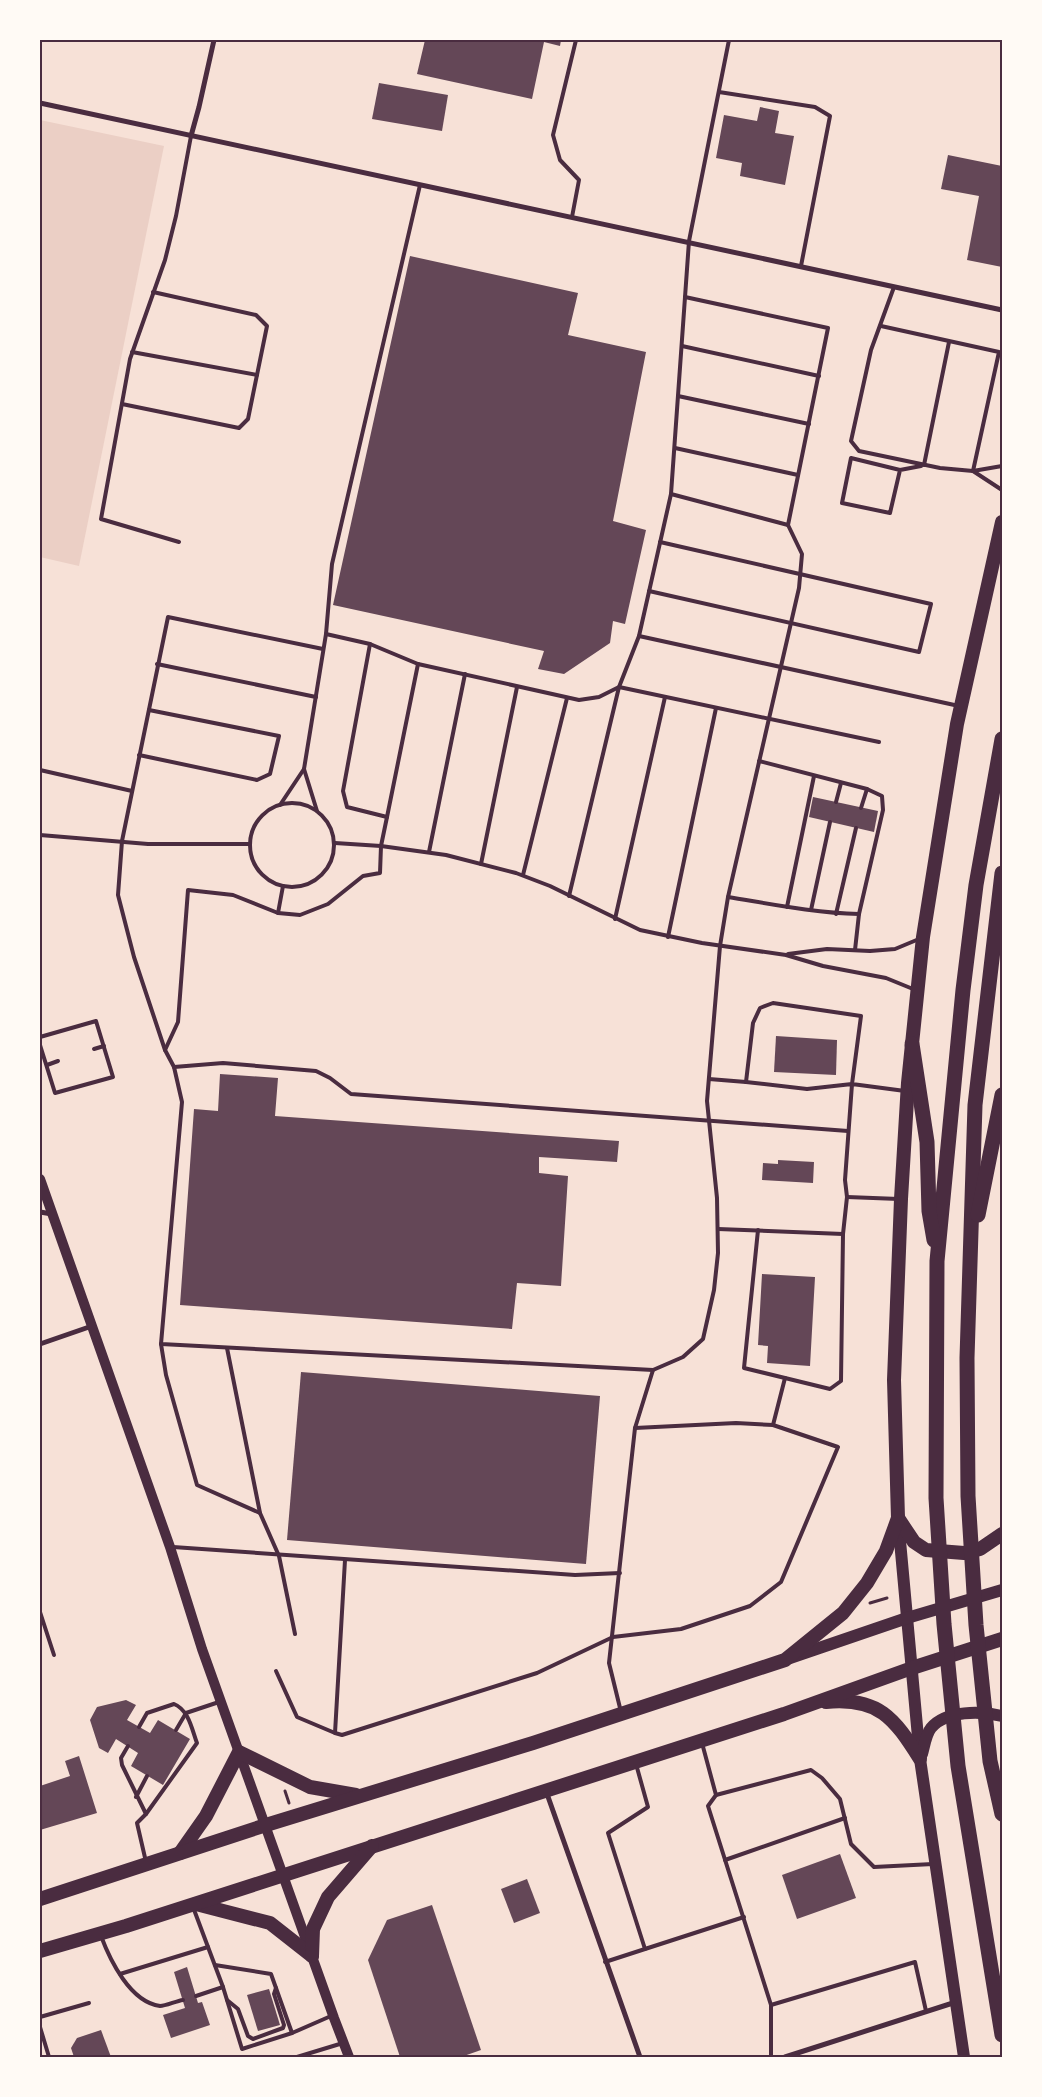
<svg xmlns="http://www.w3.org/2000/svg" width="1042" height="2097" font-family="Ubuntu,sans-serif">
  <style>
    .green { fill: #ebcfc5 }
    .building { fill: #644757 }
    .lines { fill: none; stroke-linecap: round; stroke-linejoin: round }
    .path { stroke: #4a2c40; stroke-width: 3 }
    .service { stroke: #4a2c40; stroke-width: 4 }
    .minor { stroke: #4a2c40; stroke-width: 5 }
    .secondary { stroke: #4a2c40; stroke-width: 10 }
    .primary { stroke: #4a2c40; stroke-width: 12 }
    .trunk { stroke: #4a2c40; stroke-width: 14 }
    .motorway { stroke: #4a2c40; stroke-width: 15 }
    .neatline { fill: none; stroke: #4a2c40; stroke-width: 2 }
  </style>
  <rect width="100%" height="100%" fill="#f7e1d7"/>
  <path class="green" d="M40 120 164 146 79 566 40 557Z"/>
  <g class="building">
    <path d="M425 40H561L560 46 544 42 532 99 417 74Z"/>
    <path d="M379 83 448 95 442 131 372 119Z"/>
    <path d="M760 107 779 111 775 133 794 136 785 185 740 176 742 163 716 158 724 115 757 121Z"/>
    <path d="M948 155 1002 166V267L967 260 979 196 941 189Z"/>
    <path d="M410 256 578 293 568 335 646 352 613 521 646 530 625 624 613 621 610 643 564 674 538 669 544 651 333 605Z"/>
    <path d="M813 797 878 811 874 832 809 817Z"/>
    <path d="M776 1036 837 1040 836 1075 774 1072Z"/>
    <path d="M220 1074 278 1078 275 1116 619 1141 617 1162 539 1157V1173L568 1176 561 1286 517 1283 512 1329 180 1305 194 1109 218 1111Z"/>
    <path d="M778 1160 814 1162 813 1183 762 1180 763 1163 778 1164Z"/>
    <path d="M762 1274 815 1277 810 1366 767 1363 768 1346 758 1345Z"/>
    <path d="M301 1372 600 1396 586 1564 287 1540Z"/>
    <path d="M126 1700 136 1705 127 1720 150 1733 158 1720 190 1739 163 1785 131 1766 138 1753 116 1739 108 1753 99 1748 90 1720 97 1707Z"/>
    <path d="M79 1756 97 1813 40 1830V1786L70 1776 65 1761Z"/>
    <path d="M840 1854 856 1898 797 1919 782 1875Z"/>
    <path d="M527 1879 540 1913 514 1923 501 1889Z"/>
    <path d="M432 1905 481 2050 461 2057H400L368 1960 387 1920Z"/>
    <path d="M187 1967 198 2003 202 2002 210 2025 171 2038 163 2015 185 2008 174 1972Z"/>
    <path d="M269 1989 280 2025 258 2031 247 1995Z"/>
    <path d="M101 2030 111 2057H74L71 2048 77 2038Z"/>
  </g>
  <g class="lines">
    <g class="path">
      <path d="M870 1603 887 1598"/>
      <path d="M285 1791 289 1803"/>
    </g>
    <g class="service">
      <path d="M719 92 815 107 830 116 801 266"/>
      <path d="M572 217 579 180 560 160 553 135 576 40"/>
      <path d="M894 287 871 350 851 441 859 451 940 468 973 471 1002 466"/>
      <path d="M685 297 828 328 788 525"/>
      <path d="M881 326 999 352 973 471"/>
      <path d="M682 346 819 376"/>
      <path d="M132 352 257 375"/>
      <path d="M678 396 809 424"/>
      <path d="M122 404 239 428 248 419 267 326 256 315 153 292"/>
      <path d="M675 448 798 475"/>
      <path d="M924 465 949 342"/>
      <path d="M900 470 851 458 842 503 890 513 900 470 921 466"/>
      <path d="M973 471 1002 490"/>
      <path d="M179 542 101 519 130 359 165 260 176 216 191 136"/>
      <path d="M649 591 919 652 931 604 660 542"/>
      <path d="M326 634 370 644 418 664 579 700 599 697 619 687 639 636 671 494"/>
      <path d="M639 636 959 706"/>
      <path d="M370 644 343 791 347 807 387 817 418 664"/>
      <path d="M323 649 168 617 122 841 118 895 134 957 165 1050 174 1067 182 1102 161 1344 653 1370 683 1357 703 1339 714 1290 718 1253 717 1198 707 1101 720 946 728 897 799 588 802 554 788 525 671 494 689 241 729 40"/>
      <path d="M157 664 316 697"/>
      <path d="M139 755 257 780 270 774 279 736 149 710"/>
      <path d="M759 761 867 789 882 796 883 810 859 914 855 950"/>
      <path d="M304 769 317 811"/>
      <path d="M40 770 132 791"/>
      <path d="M836 802 841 783"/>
      <circle cx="292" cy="845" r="42"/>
      <path d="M280 805 304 769 326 634 332 564 420 185"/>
      <path d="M861 808 867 789"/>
      <path d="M40 835 148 844H250"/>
      <path d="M335 843 381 846 446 855 516 873 550 886 640 930 702 943 786 955 823 966 886 978 913 989"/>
      <path d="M429 852 465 674"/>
      <path d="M481 864 517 687"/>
      <path d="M523 875 567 698"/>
      <path d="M569 896 619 687 879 742"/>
      <path d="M728 897C771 904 815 913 859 914"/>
      <path d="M787 907 814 776"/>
      <path d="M811 910 830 822"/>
      <path d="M278 913 283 886"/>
      <path d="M836 914 856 828"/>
      <path d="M615 919 665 697"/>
      <path d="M668 937 716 708"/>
      <path d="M788 954 827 949 870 951 895 949 919 939"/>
      <path d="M40 1037 96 1021 113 1077 55 1093 40 1045"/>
      <path d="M94 1049 104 1046"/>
      <path d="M165 1050 178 1022 188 890 233 895 278 913 300 915 328 904 363 876 380 873 381 846 387 817"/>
      <path d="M47 1065 58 1061"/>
      <path d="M174 1067 223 1063 316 1071 330 1078 351 1094 848 1131"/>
      <path d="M709 1079 746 1082"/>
      <path d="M847 1197 899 1199"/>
      <path d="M718 1229 843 1234"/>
      <path d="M758 1230 744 1368 830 1389 841 1381 843 1234 847 1197 845 1180 852 1084 861 1016 773 1003 760 1008 753 1023 746 1082 807 1089 852 1084 905 1091"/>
      <path d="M161 1344 166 1375 197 1485 260 1513 279 1556 295 1634"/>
      <path d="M227 1348 260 1513"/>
      <path d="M773 1425 785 1378"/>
      <path d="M173 1547 575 1575 620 1573"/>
      <path d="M345 1560 335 1733 342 1735 537 1673 613 1637 681 1629 750 1606 781 1582 838 1447 773 1425 736 1423 635 1428"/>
      <path d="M40 1612 54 1655"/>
      <path d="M276 1671 297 1717 335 1733"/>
      <path d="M621 1712 609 1663 635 1428 653 1370"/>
      <path d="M176 1730 186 1713 219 1702"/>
      <path d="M702 1743 716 1795 708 1806 771 2005V2057"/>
      <path d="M128 1746 121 1758 122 1765 146 1814 197 1743C192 1730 189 1710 174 1704L147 1713 139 1727"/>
      <path d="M636 1764 648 1807 608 1833 645 1949 744 1917"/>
      <path d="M716 1795 811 1770 822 1778 840 1799 851 1844 874 1867 933 1864"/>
      <path d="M136 1797 147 1776"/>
      <path d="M725 1860 845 1818"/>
      <path d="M146 1862 137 1823 146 1814"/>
      <path d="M193 1907 223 1987 242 2049 292 2033 331 2016"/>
      <path d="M101 1936C110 1960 130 2002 160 2006 166 2006 176 2001 183 2000"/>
      <path d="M605 1962 645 1949"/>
      <path d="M215 1965 271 1974 292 2033"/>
      <path d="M120 1974 208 1947"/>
      <path d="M196 1996 223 1987"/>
      <path d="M227 2000 238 2009 248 2036 253 2039 283 2028 284 2025 274 1994 276 1988"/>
      <path d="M771 2005 915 1962 926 2011"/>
      <path d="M40 2017 89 2003"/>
      <path d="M40 2027 49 2057"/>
      <path d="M297 2057 343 2043"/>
    </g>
    <g class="minor">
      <path d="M40 103 1002 310"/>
      <path d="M191 136 199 107 214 40"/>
      <path d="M40 1212 52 1214"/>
      <path d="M40 1344 92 1326"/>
      <path d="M546 1791 640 2057"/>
      <path d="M785 2057 956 2002"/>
    </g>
    <path class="secondary" d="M40 1179 170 1547 202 1649 334 2018 349 2057"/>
    <g class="primary">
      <path d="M898 1519 920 1759 964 2057"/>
      <path d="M790 1658 907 1618 1002 1590"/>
      <path d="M922 1754C924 1747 926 1734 931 1728 946 1710 981 1711 1002 1716"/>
    </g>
    <g class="trunk">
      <path d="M898 1518 914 1542 926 1550 964 1553 980 1549 1002 1534"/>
      <path d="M826 1702C879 1697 894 1718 920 1759"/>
      <path d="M180 1853 206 1816 239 1752 310 1787 356 1795"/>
      <path d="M40 1899 266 1825 533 1743 785 1660 843 1613 867 1583 886 1551 898 1518 894 1380 901 1199 908 1083 923 937 957 724 1002 522"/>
      <path d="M196 1904 270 1923 312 1956"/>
      <path d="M40 1951 126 1926 784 1714 912 1668 1002 1639"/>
      <path d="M312 1956 313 1929 328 1897 372 1846"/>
    </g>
    <g class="motorway">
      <path d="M1002 739 976 885 963 990 937 1261 936 1498 944 1624 958 1766 1002 2035"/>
      <path d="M1002 873 975 1105 967 1358 968 1496 976 1625 990 1761 1002 1814"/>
      <path d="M912 1044 927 1142 929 1211 934 1240"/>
      <path d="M978 1215 1002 1095"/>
    </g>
  </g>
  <rect width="1042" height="2097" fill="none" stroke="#fffaf5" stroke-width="82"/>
  <rect x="41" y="41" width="960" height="2015" class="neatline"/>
</svg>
